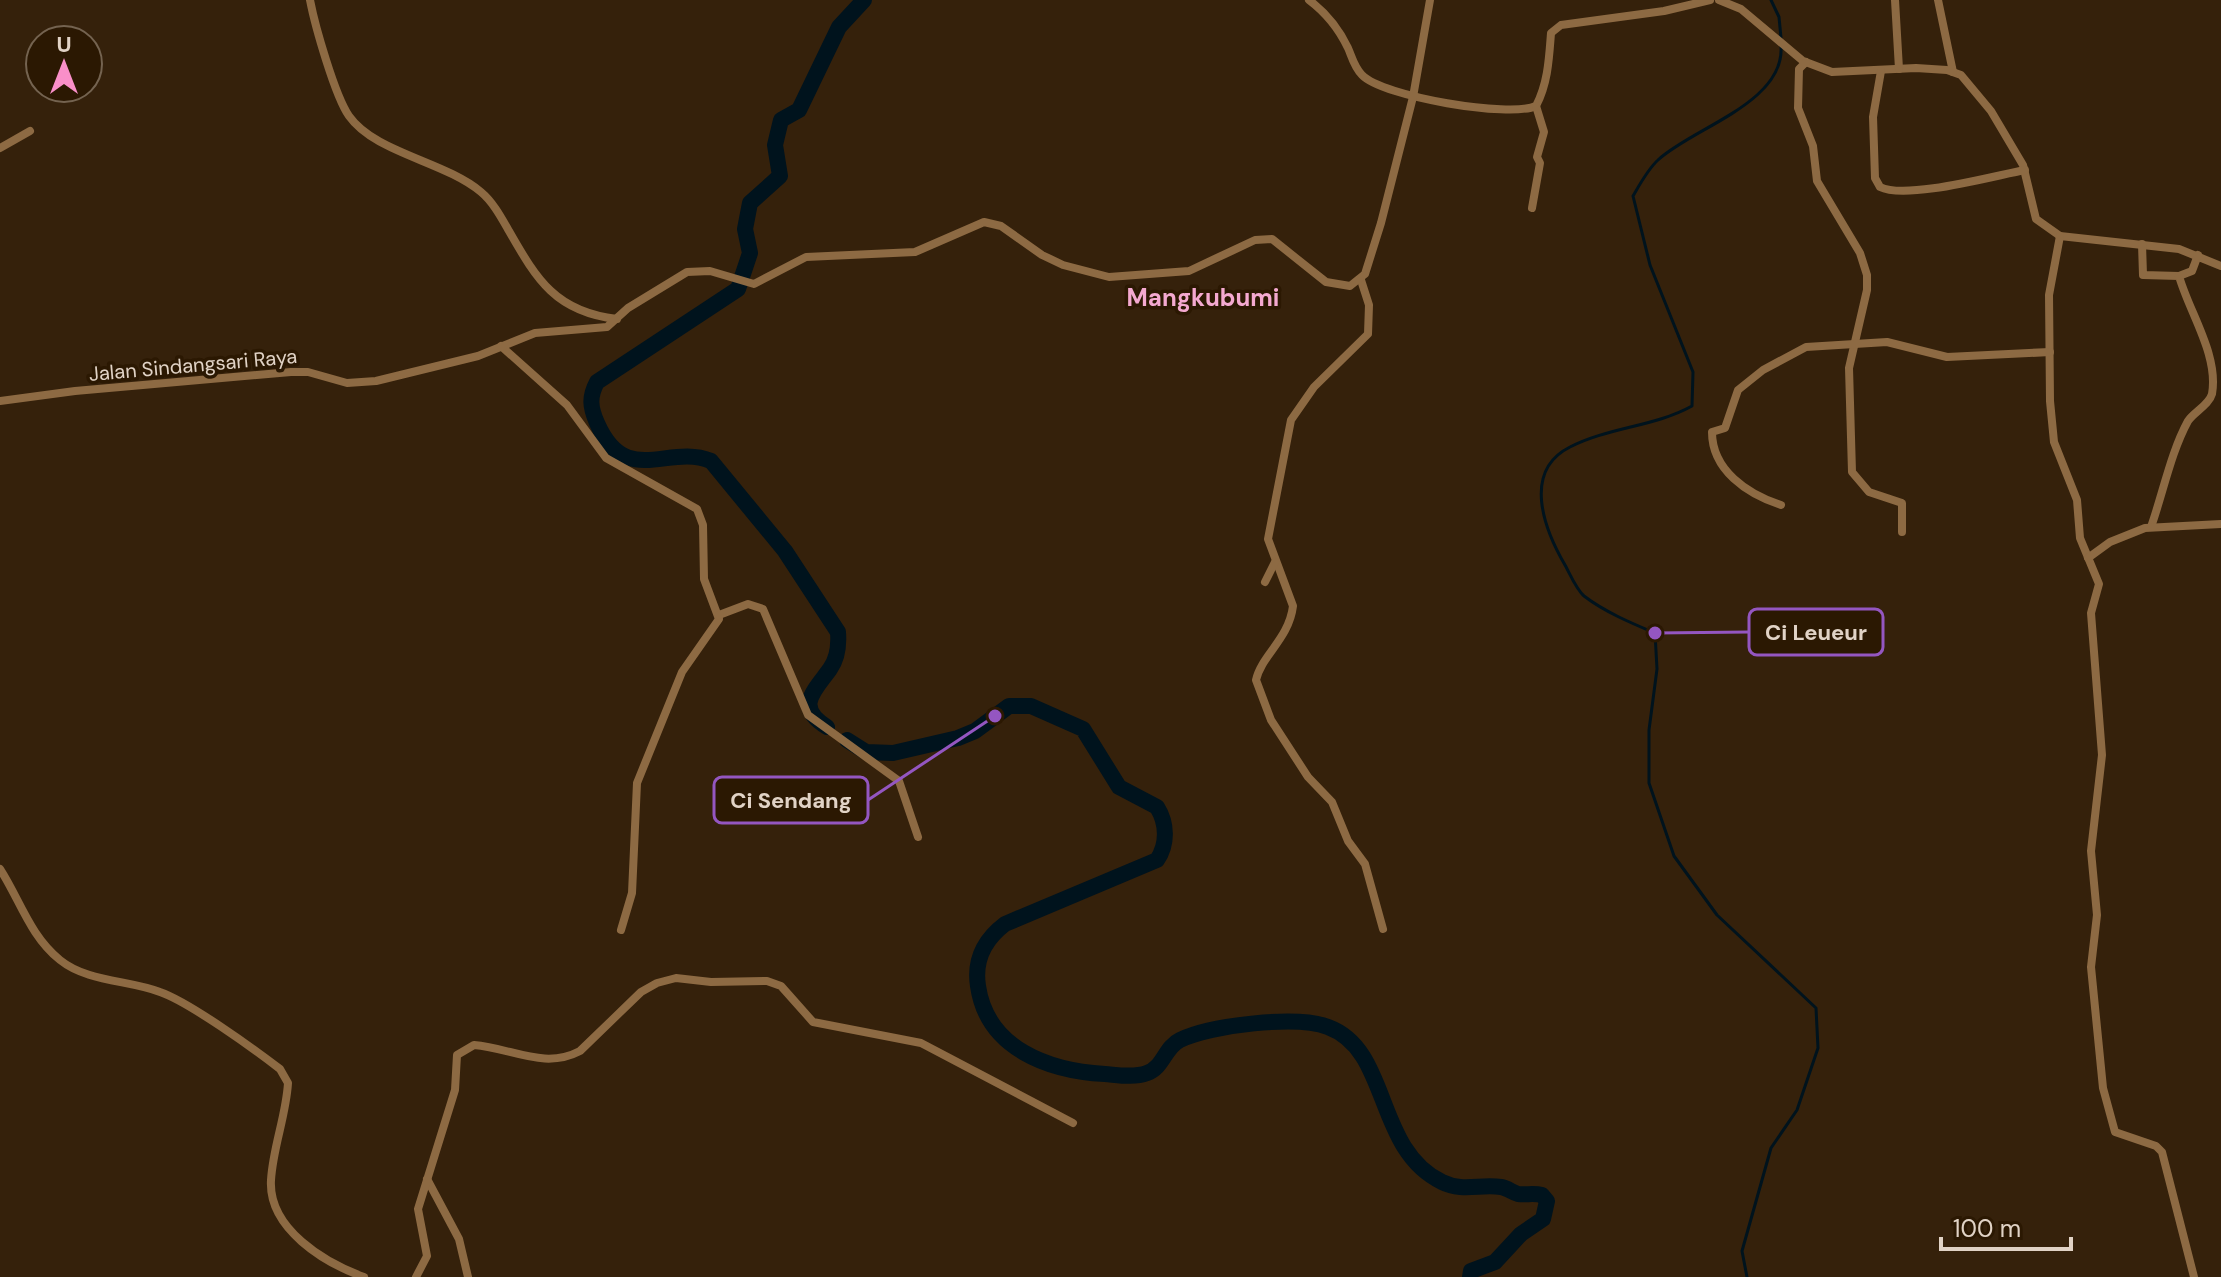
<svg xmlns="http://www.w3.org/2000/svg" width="2221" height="1277" font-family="'DM Sans',sans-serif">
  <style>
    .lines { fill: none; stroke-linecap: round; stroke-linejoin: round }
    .stream { stroke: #00131d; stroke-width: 3 }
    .river { stroke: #00131d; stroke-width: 16 }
    .street { stroke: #8d6a43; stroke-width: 8 }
    .labels { text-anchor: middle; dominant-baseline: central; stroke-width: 7; stroke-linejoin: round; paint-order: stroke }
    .street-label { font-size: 20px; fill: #e1d3c6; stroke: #2b1802 }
    .quarter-label { font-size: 24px; font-weight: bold; fill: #f4a9d0; stroke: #2b1802 }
    .leader { fill: none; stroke: #9456c1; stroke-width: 3 }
    .callout-dot { fill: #9456c1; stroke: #2b1802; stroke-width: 3 }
    .callout { fill: #2b1802; stroke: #9456c1; stroke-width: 3 }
    .callout-label { font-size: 22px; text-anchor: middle; font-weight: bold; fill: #e1d3c6 }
  </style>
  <rect width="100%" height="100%" fill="#35210b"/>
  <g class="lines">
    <g class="stream">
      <path d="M1771 0 1779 17 1781 38"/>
      <path d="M1747 1277 1742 1251 1771 1148 1797 1110 1818 1048 1816 1008 1717 915 1674 856 1649 783V730L1657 669 1655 633C1631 623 1605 612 1584 596 1576 589 1570 574 1565 565 1544 529 1522 471 1570 447 1609 427 1654 427 1692 406L1693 372 1650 265 1633 196C1640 184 1648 169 1658 160 1692 128 1785 103 1781 46"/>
    </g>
    <g class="river">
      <path d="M827 727C794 707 815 690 830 669 838 658 839 645 838 632L785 551 711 461C668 443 626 489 597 423 590 407 589 397 597 382L738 289 750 253 745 229 750 203 780 176 775 145 781 120 799 110 839 27 864 0"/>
      <path d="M847 740 866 752 893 753 958 738 975 731 1009 706H1031L1083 729 1119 787 1157 807C1167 823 1168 844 1157 860L1005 924C984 940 974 960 978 986 987 1049 1049 1071 1105 1074 1118 1075 1134 1078 1147 1073 1163 1068 1165 1047 1180 1040 1211 1025 1297 1015 1328 1027 1391 1050 1374 1149 1442 1182 1462 1192 1480 1184 1501 1187 1507 1188 1512 1192 1518 1194 1526 1195 1534 1193 1542 1195L1547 1201 1543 1219 1521 1234 1495 1262 1471 1271 1470 1277"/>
    </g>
    <g class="street">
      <path d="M310 0C315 26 335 96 349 116 375 153 444 161 481 192 493 202 501 217 509 231 537 280 556 312 617 319"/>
      <path d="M1309 0C1325 12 1339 29 1348 48 1352 57 1354 67 1362 75 1383 97 1510 118 1536 106 1548 83 1549 59 1551 33L1561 25 1664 11 1710 0"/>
      <path d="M1719 0 1741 9 1803 61 1832 72 1916 68 1947 70 1961 75 1991 111 2023 165 2036 219 2060 236 2179 249 2221 266"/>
      <path d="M1895 0 1899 69"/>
      <path d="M1938 0 1953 72"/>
      <path d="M1806 62 1799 69 1798 108 1813 146 1817 181 1860 253 1867 275V290L1849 368 1852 472 1869 492 1902 503V532"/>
      <path d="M1881 71 1873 117 1875 178 1880 187C1906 200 1993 176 2025 170"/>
      <path d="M0 148 30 131"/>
      <path d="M1532 208 1540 163 1537 157 1544 132 1536 106"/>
      <path d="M2060 236 2049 295 2050 401 2054 442 2077 500 2080 538 2099 584 2091 613 2102 755 2091 851 2097 915 2091 967 2103 1088 2115 1132 2156 1146 2162 1152 2194 1277"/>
      <path d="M2142 244 2143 275 2179 276C2189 312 2219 355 2212 394 2209 405 2194 412 2188 421 2171 452 2163 493 2151 527"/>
      <path d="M2179 276 2192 271 2198 255"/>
      <path d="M1361 280 1369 305 1368 334 1314 387 1291 420 1268 539 1293 606C1289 639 1261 656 1256 680L1271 720 1308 777 1332 802 1348 841 1365 864 1383 929"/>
      <path d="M501 346 567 405 606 458 697 509 703 525 704 579 719 619 682 672 637 783 632 893 621 930"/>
      <path d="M0 401 75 391 291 372H308L347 383 376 381 478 356 535 333 607 327 628 308 687 272 710 271 754 284 806 257 915 252 984 222 1001 226 1042 255 1063 265 1109 277 1189 271 1255 240 1272 239 1326 282 1350 286 1365 274 1381 223 1413 97 1430 0"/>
      <path d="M1781 505C1747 494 1712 470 1712 432L1725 428 1738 390 1763 370 1806 347 1887 342 1947 357 2050 352"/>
      <path d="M2088 558 2110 542 2145 528 2221 524"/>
      <path d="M1265 582 1275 562"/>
      <path d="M719 615 748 604 763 609 808 715 899 781 918 837"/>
      <path d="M0 869C20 900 30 936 60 960 87 982 129 980 160 992 189 1002 254 1049 280 1069L288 1083C286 1116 273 1147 271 1180 268 1229 325 1263 364 1277"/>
      <path d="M427 1179 459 1239 468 1277"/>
      <path d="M416 1277 427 1256 418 1209 455 1090 457 1055 474 1045C512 1048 544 1070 580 1051L641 992 657 983 676 978 711 982 767 981 781 986 813 1022 921 1043 1073 1123"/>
    </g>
  </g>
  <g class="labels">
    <g class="street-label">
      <text transform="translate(193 365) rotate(-5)">Jalan Sindangsari Raya</text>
    </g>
    <g class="quarter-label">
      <text x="1203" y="297">Mangkubumi</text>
    </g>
  </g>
  <path class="leader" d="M1655 633L1749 632M995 716L868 800"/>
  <g class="callout-dot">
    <circle cx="1655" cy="633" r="8"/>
    <circle cx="995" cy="716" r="8"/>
  </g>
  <g class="callout">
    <rect x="1749" y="609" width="134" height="46" rx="8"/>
    <rect x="714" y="777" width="154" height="46" rx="8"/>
  </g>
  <g class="callout-label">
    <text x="1816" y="640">Ci Leueur</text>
    <text x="791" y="808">Ci Sendang</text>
  </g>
  <g transform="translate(64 64)"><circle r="38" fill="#2b1802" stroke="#746350" stroke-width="2"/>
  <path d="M0-6L14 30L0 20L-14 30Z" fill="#f98fc9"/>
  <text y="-12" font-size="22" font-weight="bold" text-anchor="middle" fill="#e1d3c6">U</text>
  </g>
  <path d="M1941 1237v12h130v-12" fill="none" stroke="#e1d3c6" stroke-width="4"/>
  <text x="1953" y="1237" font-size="24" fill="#e1d3c6" stroke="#2b1802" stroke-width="6" paint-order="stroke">100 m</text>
</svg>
